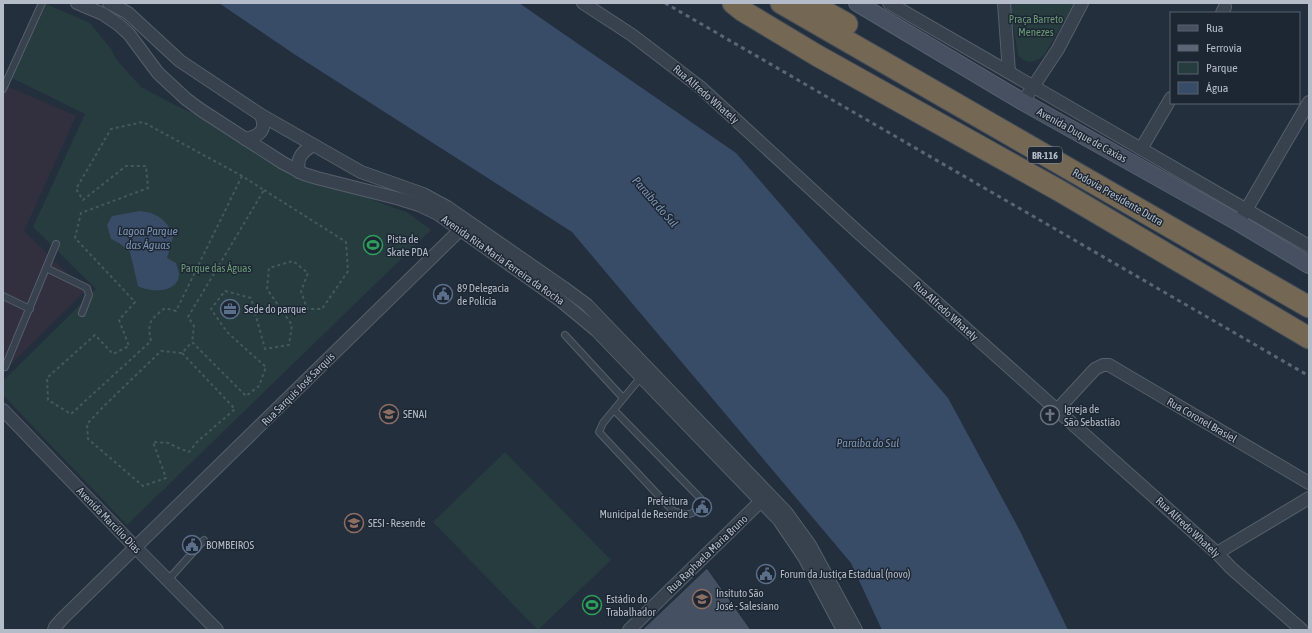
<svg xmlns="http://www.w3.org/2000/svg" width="1312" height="633" font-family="'Asap Condensed',sans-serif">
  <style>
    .medical { fill: #32303f }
    .green { fill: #263c3f }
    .water { fill: #394c67 }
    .building { fill: #455162; stroke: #1f2835 }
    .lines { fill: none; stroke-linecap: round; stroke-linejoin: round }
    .lane-casing { stroke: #565f6c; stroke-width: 8 }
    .street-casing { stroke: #565f6c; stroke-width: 14 }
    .secondary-casing { stroke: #565f6c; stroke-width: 18 }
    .highway-casing { stroke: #434c59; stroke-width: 23 }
    .path { stroke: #44595c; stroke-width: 2; stroke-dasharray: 3 3; stroke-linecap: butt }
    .lane { stroke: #38414e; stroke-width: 6 }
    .street { stroke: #38414e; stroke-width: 12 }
    .secondary { stroke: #465061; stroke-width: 16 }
    .highway { stroke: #746855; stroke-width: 21 }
    .rail { stroke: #5a6575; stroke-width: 3; stroke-dasharray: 4 4; stroke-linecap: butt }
    .labels { text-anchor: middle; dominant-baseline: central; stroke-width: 3; stroke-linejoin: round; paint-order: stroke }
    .shield { fill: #1d2633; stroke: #878f9c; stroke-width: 1 }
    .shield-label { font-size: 10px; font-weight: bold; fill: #b4bcc9 }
    .park-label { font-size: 11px; fill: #6b9a76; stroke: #1d2633 }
    .street-label { font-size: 11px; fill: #b4bcc9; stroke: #1d2633 }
    .poi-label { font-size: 11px; fill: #b4bcc9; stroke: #1d2633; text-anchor: start }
    .water-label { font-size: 12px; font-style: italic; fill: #7c92b1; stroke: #1d2633 }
  </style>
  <rect width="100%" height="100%" fill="#242f3e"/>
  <path class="medical" d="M7 86 76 116 24 231 85 291 3 372V96Z"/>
  <g class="green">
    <path d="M1010 3H1075L1044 55C1036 63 1026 65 1018 55Z"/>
    <path d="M46 4 90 23 111 49 116 59 141 87 173 104 225 128 314 180 368 198 408 213 431 230 127 525 3 395V381L96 289 33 227 85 114 12 78Z"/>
    <path d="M505 452 611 560 538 630 433 522Z"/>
  </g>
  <g class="water">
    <path d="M219 3H519L736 153 948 398 1020 531 1068 630H882L851 563 572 232 294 54Z"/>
    <path d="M140 211C158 213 164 219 174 234L167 258 176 263C177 266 178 270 179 273 180 293 150 293 138 286L130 252 119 243 111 239 107 225 112 216Z"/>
  </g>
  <path class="building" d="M707 568 751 630H642Z"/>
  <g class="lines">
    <defs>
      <g id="lane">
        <path d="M3 89 42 3"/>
        <path d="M46 268 87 288 89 295 82 313"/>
        <path d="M3 296 30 309"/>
        <path d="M565 335 623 398"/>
        <path d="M5 367 56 244"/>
        <path d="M614 410 701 499V505C691 517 688 515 673 511L599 432 603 423 641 377"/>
        <path d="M168 580 204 540"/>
      </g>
      <g id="street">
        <path d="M77 3 103 14 119 25 129 34 158 73 186 99 201 110 283 163 304 174 317 178 400 199 419 205 438 214 561 301 596 330 779 520 804 557 843 630"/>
        <path d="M109 3 128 13 180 61 261 115 361 172 423 194 447 207 564 288 587 305 786 512 810 545 856 630"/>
        <path d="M583 3 632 35 700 87 860 234 1217 553 1231 568 1302 630"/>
        <path d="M889 3C1029 83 1169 166 1309 246"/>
        <path d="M1004 3 1009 72"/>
        <path d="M1222 13 1225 7"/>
        <path d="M1023 102 1058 49 1082 3"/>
        <path d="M245 139C260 136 267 130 261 115"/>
        <path d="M1141 149 1171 98"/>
        <path d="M299 172C296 158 302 152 313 145"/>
        <path d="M1242 217 1309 102"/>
        <path d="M3 410 136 548 217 630"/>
        <path d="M1057 410 1095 369 1103 365H1109L1309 483"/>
        <path d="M1217 553 1309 498"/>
        <path d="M54 630 55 627 63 618 460 230"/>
        <path d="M629 630 760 502 767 498"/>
      </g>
      <path id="secondary" d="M857 3 1023 102 1239 223 1309 265"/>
      <g id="highway">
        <path d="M733 3 743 11 818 56 1060 191 1309 338"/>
        <path d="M781 3 1309 307"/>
        <path d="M810 3 847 24"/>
      </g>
    </defs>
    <use href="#lane" class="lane-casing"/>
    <use href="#street" class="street-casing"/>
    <use href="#secondary" class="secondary-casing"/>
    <use href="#highway" class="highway-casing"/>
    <g class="path">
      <path d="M242 176 176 311 165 308C150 320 147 322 151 341L71 414 48 400 47 378 95 335 113 354 129 346 119 320 135 302 75 238 81 213 148 188 146 166H126L83 200 76 189 111 129 143 122 242 176 264 190"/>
      <path d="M264 190 346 242 348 271 322 309H307L301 291 308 273 293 261 269 268 267 289 292 325 289 345 265 349 251 298 225 291 211 309 227 332 266 367 259 386 246 396 192 342 194 326 188 317Z"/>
      <path d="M182 353 235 409 197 442 189 452 176 447 169 443 153 442 166 478 143 486 88 439 87 424 104 406 161 351 182 353 192 342"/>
    </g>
    <use href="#lane" class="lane"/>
    <use href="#street" class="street"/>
    <use href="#secondary" class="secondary"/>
    <use href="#highway" class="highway"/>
    <path class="rail" d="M665 3 1309 376"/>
  </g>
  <defs>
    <symbol id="stadium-ring" viewBox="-11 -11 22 22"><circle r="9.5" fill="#1d2633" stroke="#2e9e5b" stroke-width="1.5"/><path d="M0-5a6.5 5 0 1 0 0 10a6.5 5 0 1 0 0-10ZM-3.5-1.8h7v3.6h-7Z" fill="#2e9e5b"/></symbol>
    <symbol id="civic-ring" viewBox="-11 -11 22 22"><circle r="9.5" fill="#1d2633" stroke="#5c6f8a" stroke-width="1.5"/><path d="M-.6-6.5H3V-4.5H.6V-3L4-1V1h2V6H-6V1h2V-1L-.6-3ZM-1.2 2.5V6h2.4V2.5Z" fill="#5c6f8a"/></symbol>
    <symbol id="office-ring" viewBox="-11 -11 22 22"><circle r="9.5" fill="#1d2633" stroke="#5c6f8a" stroke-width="1.5"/><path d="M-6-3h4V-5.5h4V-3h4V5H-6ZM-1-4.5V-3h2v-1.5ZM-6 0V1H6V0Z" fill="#5c6f8a"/></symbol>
    <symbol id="university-ring" viewBox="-11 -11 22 22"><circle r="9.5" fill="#1d2633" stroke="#8d6e63" stroke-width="1.5"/><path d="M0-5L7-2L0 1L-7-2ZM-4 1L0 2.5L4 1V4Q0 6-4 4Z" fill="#8d6e63"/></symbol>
    <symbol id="church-ring" viewBox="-11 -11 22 22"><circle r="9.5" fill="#1d2633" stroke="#6b7280" stroke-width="1.5"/><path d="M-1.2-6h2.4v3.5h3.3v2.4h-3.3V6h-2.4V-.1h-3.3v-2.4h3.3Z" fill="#6b7280"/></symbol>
    <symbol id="school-ring" viewBox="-11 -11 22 22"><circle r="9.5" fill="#1d2633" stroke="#8d6e63" stroke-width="1.5"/><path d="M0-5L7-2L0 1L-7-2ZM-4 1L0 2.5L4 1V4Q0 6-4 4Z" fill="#8d6e63"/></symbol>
  </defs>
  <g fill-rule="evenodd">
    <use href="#stadium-ring" x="362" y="234" width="22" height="22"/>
    <use href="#civic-ring" x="432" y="283" width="22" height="22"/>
    <use href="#office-ring" x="219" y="298" width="22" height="22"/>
    <use href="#university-ring" x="378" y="403" width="22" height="22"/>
    <use href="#church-ring" x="1039" y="404" width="22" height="22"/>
    <use href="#civic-ring" x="691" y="496" width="22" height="22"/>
    <use href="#school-ring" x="343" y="512" width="22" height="22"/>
    <use href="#civic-ring" x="181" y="534" width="22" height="22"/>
    <use href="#civic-ring" x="755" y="563" width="22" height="22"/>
    <use href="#school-ring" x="691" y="588" width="22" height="22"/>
    <use href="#stadium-ring" x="581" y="594" width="22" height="22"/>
  </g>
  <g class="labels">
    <rect class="shield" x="1028" y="147" width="34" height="16" rx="3"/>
    <g class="shield-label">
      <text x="1045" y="155">BR-116</text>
    </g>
    <g class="park-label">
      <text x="1036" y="19">Praça Barreto<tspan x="1036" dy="13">Menezes</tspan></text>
      <text x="216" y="268">Parque das Águas</text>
    </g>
    <g class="street-label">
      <text transform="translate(706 94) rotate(41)">Rua Alfredo Whately</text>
      <text transform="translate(1082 135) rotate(29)">Avenida Duque de Caxias</text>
      <text transform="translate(1118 197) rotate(30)">Rodovia Presidente Dutra</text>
      <text transform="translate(503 260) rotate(35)">Avenida Rita Maria Ferreira da Rocha</text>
      <text transform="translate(946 311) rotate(42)">Rua Alfredo Whately</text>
      <text transform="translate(298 389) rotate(-45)">Rua Sarquis José Sarquis</text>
      <text transform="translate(1202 420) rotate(30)">Rua Coronel Brasiel</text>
      <text transform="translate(109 520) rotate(46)">Avenida Marcílio Dias</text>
      <text transform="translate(1188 527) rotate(43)">Rua Alfredo Whately</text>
      <text transform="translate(707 554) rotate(-44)">Rua Raphaela Maria Bruno</text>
    </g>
    <g class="poi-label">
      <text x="387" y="239">Pista de<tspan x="387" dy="13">Skate PDA</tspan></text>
      <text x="457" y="288">89 Delegacia<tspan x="457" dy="13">de Polícia</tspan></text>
      <text x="244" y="309">Sede do parque</text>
      <text x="1064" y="409">Igreja de<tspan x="1064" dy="13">São Sebastião</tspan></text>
      <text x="403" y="414">SENAI</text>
      <text x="688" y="501" text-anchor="end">Prefeitura<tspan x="688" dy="13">Municipal de Resende</tspan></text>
      <text x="368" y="523">SESI - Resende</text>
      <text x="206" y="545">BOMBEIROS</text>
      <text x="780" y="574">Forum da Justiça Estadual (novo)</text>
      <text x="716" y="593">Insituto São<tspan x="716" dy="13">José - Salesiano</tspan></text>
      <text x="606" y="599">Estádio do<tspan x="606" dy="13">Trabalhador</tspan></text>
    </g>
    <g class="water-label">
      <text transform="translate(655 202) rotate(49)">Paraiba do Sul</text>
      <text x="148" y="231">Lagoa Parque<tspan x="148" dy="14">das Águas</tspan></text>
      <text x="868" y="443">Paraiba do Sul</text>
    </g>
  </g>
  <rect width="1312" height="633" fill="none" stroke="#b4bcc9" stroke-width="8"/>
  <rect x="1170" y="12" width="130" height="92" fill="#1d2633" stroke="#59626f"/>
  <rect x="1178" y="25" width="20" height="6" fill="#465061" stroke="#59626f"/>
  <text x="1206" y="32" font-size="12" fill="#b4bcc9">Rua</text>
  <rect x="1178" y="45" width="20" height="6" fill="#5a6575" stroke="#59626f"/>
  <text x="1206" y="52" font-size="12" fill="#b4bcc9">Ferrovia</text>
  <rect x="1178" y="62" width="20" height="12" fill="#263c3f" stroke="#59626f"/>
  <text x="1206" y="72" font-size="12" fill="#b4bcc9">Parque</text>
  <rect x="1178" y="82" width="20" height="12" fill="#394c67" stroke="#59626f"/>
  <text x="1206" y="92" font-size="12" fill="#b4bcc9">Água</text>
</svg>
